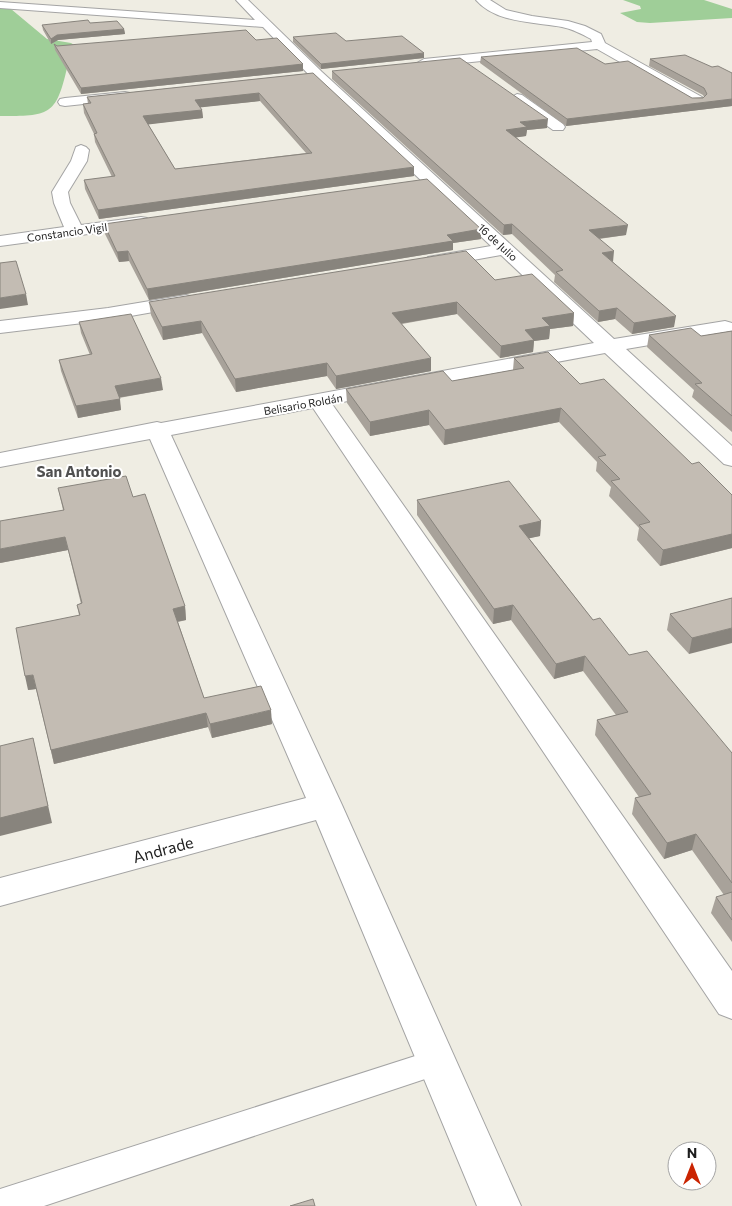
<svg xmlns="http://www.w3.org/2000/svg" width="732" height="1206" font-family="Commissioner,sans-serif">
  <style>
    .forest { fill: #9fce98 }
    .lines { fill: none; stroke-linecap: round; stroke-linejoin: round }
    .service-casing { stroke: #a4a4a4; stroke-width: 2 }
    .minor-casing { stroke: #a4a4a4; stroke-width: 2 }
    .service { fill: #fff; fill-rule: evenodd }
    .minor { fill: #fff; fill-rule: evenodd }
    .wall { fill: #a8a29a; fill-rule: evenodd }
    .shaded-wall { fill: #88847d }
    .building { fill: #c3bcb3; stroke: #88847d; fill-rule: evenodd }
    .labels { text-anchor: middle; dominant-baseline: central; stroke-width: 4; stroke-linejoin: round; paint-order: stroke }
    .far-street-label { font-size: 11px; fill: #1d1d1d; stroke: #fff }
    .neighbourhood-label { font-size: 15px; font-weight: bold; fill: #505050; stroke: #fff }
    .near-street-label { font-size: 16px; fill: #1d1d1d; stroke: #fff }
  </style>
  <rect width="100%" height="100%" fill="#efede3"/>
  <g class="forest">
    <path d="M623 0H704L732 9V18L650 23 637 22 620 13 641 9 640 6Z"/>
    <path d="M0 8 11 9 47 39 71 43 87 53 67 68C56 116 49 116 0 116Z"/>
  </g>
  <g class="lines">
    <defs>
      <path id="service" d="M437 1049 447 1053 451 1062 447 1071 437 1075 44 1206H0V1189Z"/>
      <g id="minor">
        <path d="M236 0H248L322 72 614 339 725 321 732 323V331L626 349 732 446V466L724 464 605 353 332 404 732 971V1019L719 1014 313 408 171 435 342 805 521 1206H477L316 820 0 906V878L306 798 150 439 0 467V453L157 422 161 423 594 343 501 255 434 267 428 265 425 261 428 257 491 246 312 78 263 27 0 8V2L255 20Z"/>
        <path d="M476 0H490L506 10 532 16 568 21 585 26 601 34 605 43 702 97 704 100 702 103H692L597 49 424 67 419 66 417 63 424 59 592 42 591 39C582 34 572 29 562 27 534 22 496 23 476 0Z"/>
        <path d="M125 92 130 93 132 96 130 99 65 106 60 105 58 102 60 99 65 98Z"/>
        <path d="M517 94 522 95 563 124 565 127 563 130H553L512 101 510 98Z"/>
        <path d="M81 145 86 147 89 150 87 161 68 192 70 203 81 225 141 217 147 218 150 222 147 226 0 246V236L64 227 54 203 52 192 71 161 76 147Z"/>
        <path d="M186 295 193 297 196 301 193 305 108 320 0 333V321L108 308Z"/>
      </g>
    </defs>
    <use href="#service" class="service-casing"/>
    <use href="#minor" class="minor-casing"/>
    <use href="#service" class="service"/>
    <use href="#minor" class="minor"/>
  </g>
  <g class="wall">
    <path d="M90 23 124 29 125 34 58 40 51 44 43 30 42 25Z"/>
    <path d="M293 37 346 41 424 58 321 69 293 42Z"/>
    <path d="M256 40 303 64V71L81 94 55 50 54 44 57 46Z"/>
    <path d="M481 57 605 64 692 98 704 97 703 95 649 66 650 59 712 67 732 73V106L566 126 480 63Z"/>
    <path d="M332 71 547 128 527 130 526 136 516 137 626 235 599 239 613 262 674 327 632 334 615 319 598 322 554 282 555 275 512 234 503 235 332 79Z"/>
    <path d="M313 73 414 176 99 219 85 189 84 180 112 177 95 142 94 134 84 113 83 104H88L87 97ZM260 101 306 153 175 169 148 124 203 118 202 110 200 107Z"/>
    <path d="M104 224 481 229V239L453 243V250L149 300 129 261 119 262 105 234Z"/>
    <path d="M495 280 574 313 573 326 550 329 549 339 534 341 533 352 500 358 457 314 402 324 431 371 336 389 327 376 236 392 202 333 163 340 151 315 149 302Z"/>
    <path d="M79 322 163 390 119 398 121 410 78 418 61 371 59 360 90 355 81 333Z"/>
    <path d="M732 331V432L692 397 694 390 647 347 649 335 701 336Z"/>
    <path d="M514 358 580 384 692 464 732 495V548L660 566 637 540 639 528 609 496 611 487 596 471 597 462 559 422 444 445 429 425 370 436 347 403 346 389 452 381 513 370Z"/>
    <path d="M58 488 133 497 185 606 186 620 178 622 204 698 272 724 212 738 208 727 54 764 36 689 28 690 79 615 77 605 81 604 68 550 0 563 63 510Z"/>
    <path d="M417 500 541 521 540 536 529 538 593 620 629 655 732 753V942L711 913 716 897 724 895 692 850 664 859 632 814 635 798 639 797 595 735 597 720 616 715 583 671 554 679 511 620 493 624 417 515Z"/>
    <path d="M732 598 689 654 667 630 670 614Z"/>
  </g>
  <g class="shaded-wall">
    <path d="M124 29 125 34 58 40 51 44V39L57 35Z"/>
    <path d="M424 53V58L321 69V64Z"/>
    <path d="M303 64V71L81 94V88Z"/>
    <path d="M259 93 260 101 195 108V100Z"/>
    <path d="M732 99V106L566 126 567 119Z"/>
    <path d="M202 110 203 118 144 125 143 116Z"/>
    <path d="M548 119 547 128 527 130 526 136 506 139V130L520 122Z"/>
    <path d="M414 167V176L99 219 98 210Z"/>
    <path d="M512 224V234L503 235 504 225Z"/>
    <path d="M628 225 626 235 588 240 589 230Z"/>
    <path d="M481 229V239L453 243V250L149 300 147 289 447 235Z"/>
    <path d="M128 251 129 261 119 262 117 252Z"/>
    <path d="M614 251 613 262 602 253Z"/>
    <path d="M26 294 28 305 0 309V298Z"/>
    <path d="M457 302V314L392 325V313Z"/>
    <path d="M617 308 615 319 598 322 599 311Z"/>
    <path d="M574 313 573 326 550 329 549 339 534 341 533 352 500 358 501 346 542 318Z"/>
    <path d="M676 316 674 327 632 334 634 323Z"/>
    <path d="M201 321 202 333 163 340 162 327Z"/>
    <path d="M431 358V371L336 389V376Z"/>
    <path d="M327 363V376L236 392 235 379Z"/>
    <path d="M161 378 163 390 116 398 115 386Z"/>
    <path d="M120 399 121 410 78 418 76 406Z"/>
    <path d="M561 408 559 422 444 445 445 430Z"/>
    <path d="M429 410V425L370 436V422Z"/>
    <path d="M541 521 540 536 517 541 519 526Z"/>
    <path d="M732 534V548L660 566 663 550Z"/>
    <path d="M65 537 68 550 0 563V549Z"/>
    <path d="M513 605 511 620 493 624 494 609Z"/>
    <path d="M185 606 186 620 175 622 173 609Z"/>
    <path d="M732 628V643L689 654 692 638Z"/>
    <path d="M585 656 583 671 554 679 556 664Z"/>
    <path d="M33 675 36 689 28 690 25 676Z"/>
    <path d="M271 710 272 724 212 738 210 724Z"/>
    <path d="M206 713 208 727 54 764 51 750Z"/>
    <path d="M33 738 52 823 0 836V818Z"/>
    <path d="M696 834 692 850 664 859 667 843Z"/>
  </g>
  <g class="building">
    <path d="M88 20 90 23 117 21 124 29 57 35 51 39 42 25Z"/>
    <path d="M246 30 256 40 277 38 303 64 81 88 54 44 57 46Z"/>
    <path d="M336 33 346 41 402 36 424 53 321 64 293 37Z"/>
    <path d="M577 48 605 64 628 61 692 98H703L707 94 704 88 650 59 685 55 712 67 718 66 732 73V99L567 119 481 57Z"/>
    <path d="M460 58 548 119 520 122 527 127 506 130 628 225 589 230 614 251 602 253 676 316 634 323 617 308 599 311 556 272 563 270 512 224 504 225 332 71Z"/>
    <path d="M313 73 414 167 98 210 84 180 115 176 94 134 97 133 83 104 91 103 87 97ZM259 93 312 153 175 169 143 116 202 110 195 100Z"/>
    <path d="M427 179 481 229 447 235 453 241 147 289 128 251 117 252 104 224Z"/>
    <path d="M466 251 495 280 532 274 574 313 542 318 550 326 525 330 534 340 501 346 457 302 392 313 431 358 336 376 327 363 235 379 201 321 162 327 149 302Z"/>
    <path d="M16 261 26 294 0 298V263Z"/>
    <path d="M131 314 161 378 115 386 120 399 76 406 59 360 92 354 79 322Z"/>
    <path d="M691 328 701 336 732 331V416L695 384 702 383 649 335Z"/>
    <path d="M548 352 580 384 604 379 692 464 699 462 732 495V534L663 550 639 525 650 522 611 481 620 479 598 457 606 455 561 408 445 430 429 410 370 422 346 389 443 371 452 381 524 368 514 358Z"/>
    <path d="M126 476 133 497 145 494 185 606 173 609 204 698 261 686 271 710 210 724 206 713 51 750 33 675 25 676 16 628 80 615 77 605 82 603 65 537 0 549V521L64 510 58 488Z"/>
    <path d="M509 481 541 521 519 526 593 620 600 618 629 655 647 651 732 753V883L696 834 667 843 635 798 651 794 597 720 628 712 585 656 556 664 513 605 494 609 417 500Z"/>
    <path d="M732 598V628L692 638 670 614Z"/>
    <path d="M33 738 48 806 0 818V746Z"/>
    <path d="M732 892V920L716 897Z"/>
    <path d="M313 1199 315 1206H290Z"/>
  </g>
  <g class="labels">
    <g class="far-street-label">
      <text transform="translate(67 232) rotate(-8)">Constancio Vigil</text>
      <text transform="translate(498 242) rotate(43)">16 de Julio</text>
      <text transform="translate(303 404) rotate(-10)">Belisario Roldán</text>
    </g>
    <g class="neighbourhood-label">
      <text x="79" y="471">San Antonio</text>
    </g>
    <g class="near-street-label">
      <text transform="translate(163 849) rotate(-15)">Andrade</text>
    </g>
  </g>
  <g transform="translate(692 1166)"><circle r="24" fill="#ffffff" stroke="#a5a5a5"/>
  <path d="M0-4L9 19L0 12L-9 19Z" fill="#ca2401"/>
  <text y="-8" font-size="14" font-weight="bold" text-anchor="middle" fill="#1d1d1d">N</text>
  </g>
</svg>
